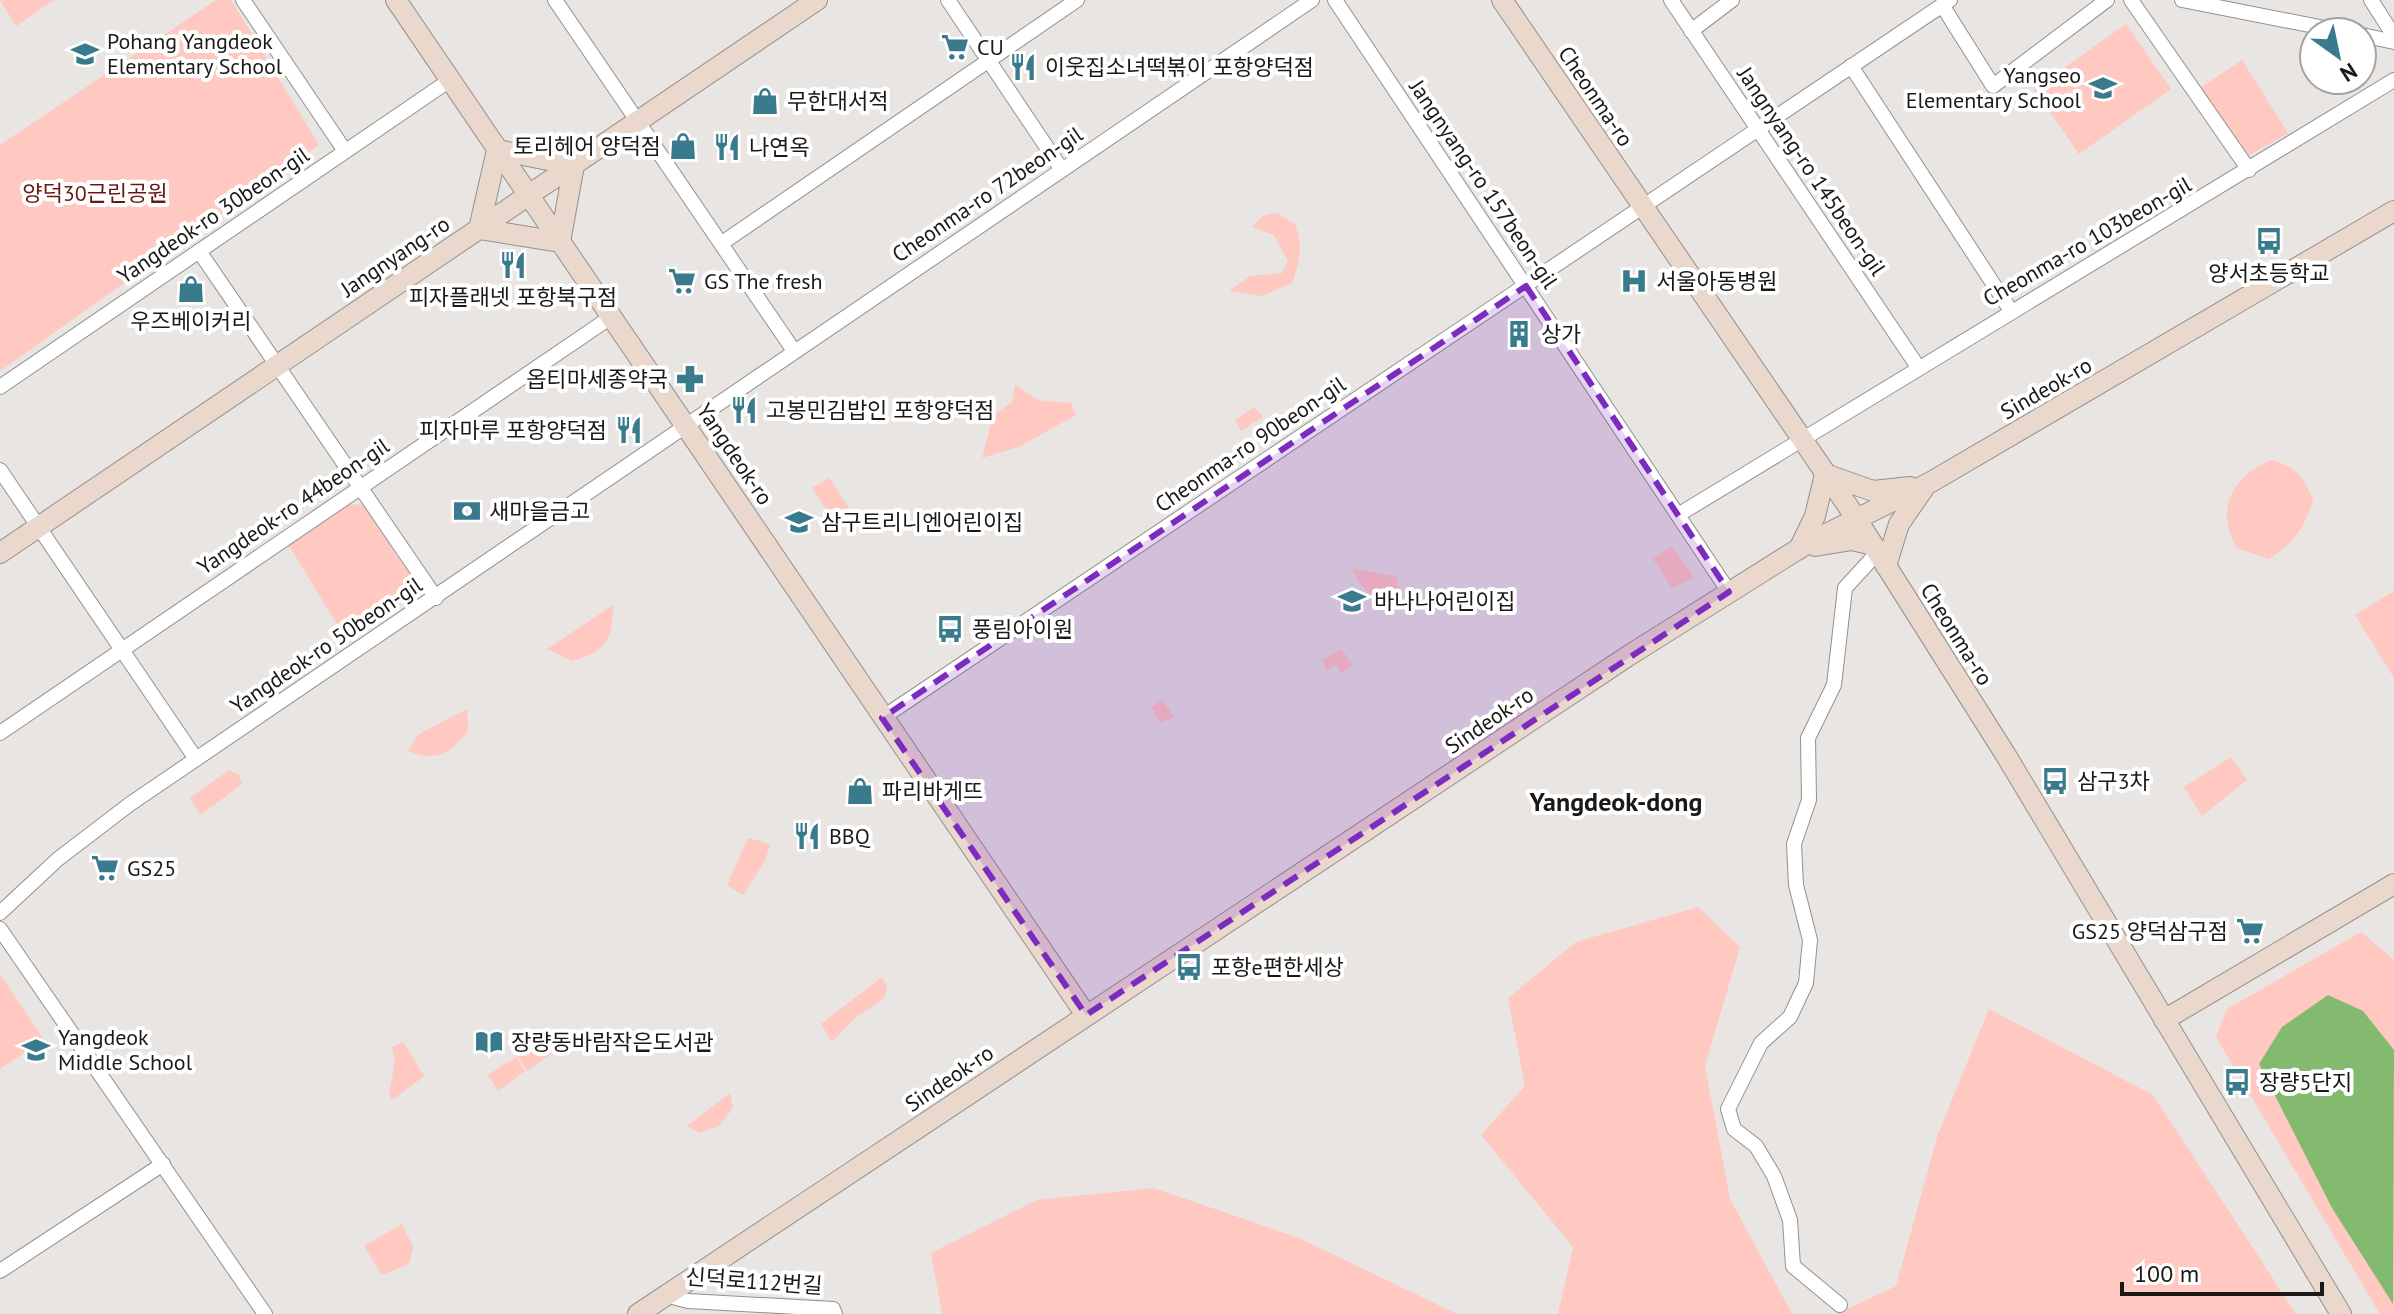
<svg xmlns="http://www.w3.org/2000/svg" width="2394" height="1314" viewBox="0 0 2394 1314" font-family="'PT Sans','Noto Sans KR',sans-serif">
	<rect width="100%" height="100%" fill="#e8e5e2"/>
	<g fill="#ffc8c1">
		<polygon points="0,0 54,0 16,26"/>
		<polygon points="216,0 231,0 319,145 0,371 0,145"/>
		<polygon points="2126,24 2171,89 2079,154 2034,89"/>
		<polygon points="2362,47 2377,68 2362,78"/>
		<polygon points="2242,60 2288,133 2248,156 2200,88"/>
		<path d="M1277 213 1295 224C1303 246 1300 262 1292 283L1262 296 1229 291 1250 276 1282 273 1288 261 1274 235 1252 227 1263 216Z"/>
		<polygon points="1015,385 1038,400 1071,403 1076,415 1019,447 982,458 993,416 1012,402"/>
		<polygon points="1254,407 1263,417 1241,431 1235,420"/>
		<path d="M2271 460C2296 466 2304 478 2313 500 2304 528 2295 542 2269 559L2237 548C2214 509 2232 477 2271 460Z"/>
		<polygon points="829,478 849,508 833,520 812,488"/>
		<polygon points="349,504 363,505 414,581 411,597 346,639 288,544"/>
		<polygon points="1672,546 1694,578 1672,588 1653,559"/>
		<path d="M1352 568 1396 576 1404 605C1372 600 1366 596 1352 568Z"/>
		<polygon points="2394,591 2394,678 2355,615"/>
		<path d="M613 605C613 640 605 652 572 661L547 649Z"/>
		<polygon points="1341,649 1353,665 1342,673 1336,665 1327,670 1322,660"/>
		<polygon points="1163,700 1174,718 1160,723 1151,707"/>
		<path d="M467 709 468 732C447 754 439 762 408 751L419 734Z"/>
		<polygon points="2231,757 2247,780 2202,816 2184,787"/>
		<polygon points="229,770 239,775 242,784 201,815 190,798"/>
		<polygon points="748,838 770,844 765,861 743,895 727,885"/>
		<polygon points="1698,907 1740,947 1705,1066 1730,1199 1792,1314 1558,1314 1573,1247 1481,1135 1525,1086 1508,998 1576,942"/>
		<polygon points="2361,932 2394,960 2394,1314 2380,1314 2216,1037 2227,1009"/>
		<polygon points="0,974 44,1040 0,1069"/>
		<polygon points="882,977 887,988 885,997 854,1019 832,1042 821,1024"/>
		<polygon points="1989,1009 2153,1095 2296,1314 1837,1314 1896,1286 1938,1134"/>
		<polygon points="545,1038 554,1052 527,1071 517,1056"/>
		<polygon points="403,1042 424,1076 392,1100 389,1095 395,1061 392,1047"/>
		<polygon points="516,1057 525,1071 498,1091 488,1075"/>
		<polygon points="730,1093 733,1108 719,1126 699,1133 687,1126"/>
		<polygon points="1154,1188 1299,1238 1457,1314 942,1314 931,1253 1037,1200"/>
		<polygon points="402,1224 413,1247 409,1264 382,1275 364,1246"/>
	</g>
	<polygon fill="#84ba70" points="2328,995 2363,1011 2394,1050 2393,1304 2332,1208 2259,1064 2282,1027"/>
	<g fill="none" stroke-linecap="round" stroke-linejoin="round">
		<g stroke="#93918e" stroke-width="16">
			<g id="street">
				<polyline points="243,0 345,151"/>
				<polyline points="555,0 794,351"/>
				<polyline points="948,0 1062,170"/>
				<polyline points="1335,0 1729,592"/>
				<polyline points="1671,0 1918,367"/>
				<polyline points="2131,0 2249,170"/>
				<polyline points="2182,0 2345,32"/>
				<polyline points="2371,0 2394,36"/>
				<polyline points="1942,5 1993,86 2107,0"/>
				<polyline points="1691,31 1732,0"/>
				<polyline points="2362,35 2394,42"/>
				<polyline points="1851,66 2011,311"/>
				<polyline points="722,243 1077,0"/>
				<polyline points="199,251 436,598"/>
				<polyline points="0,387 450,80"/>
				<polyline points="0,470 196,759"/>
				<polyline points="1678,515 2394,80"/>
				<polyline points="882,718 1950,0"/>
				<polyline points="0,733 611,317"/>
				<polyline points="0,913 58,859 130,804 1312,0"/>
				<polyline points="0,929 265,1314"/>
				<polyline points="0,1271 163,1164"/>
				<polyline points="665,1295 688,1301 833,1309 835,1314"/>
				<polyline points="1840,1305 1793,1266 1790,1220 1774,1176 1756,1146 1734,1129 1728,1109 1761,1043 1790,1017 1806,983 1810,940 1796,885 1794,844 1809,800 1808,738 1834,685 1845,588 1877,553"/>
			</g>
		</g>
		<g stroke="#93918e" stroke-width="22">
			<g id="secondary">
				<polyline points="396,0 1086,1015"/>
				<polyline points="1502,0 1856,518 2007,757 2341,1314"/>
				<polygon points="497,150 574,165 560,242 479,229"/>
				<polyline points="1815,546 1852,540 1873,545"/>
				<polyline points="1799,549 1815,516 1825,474 1873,491 1910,487"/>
				<polyline points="0,553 817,0"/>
				<polyline points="1886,566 1899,524 1924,488"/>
				<polyline points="2164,1020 2394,884"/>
				<polyline points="638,1314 1628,656 1808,543 1931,482 2394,211"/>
			</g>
		</g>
		<use href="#street" stroke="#fff" stroke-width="14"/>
		<use href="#secondary" stroke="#ead8cc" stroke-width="20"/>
	</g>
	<path fill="#7b2cbf" fill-opacity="0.2" stroke="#7b2cbf" stroke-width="6" stroke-dasharray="16 10" stroke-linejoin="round" d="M1526 286 1729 592 1086 1015 882 718Z"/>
	<defs>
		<g id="supermarket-bare" transform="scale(2.16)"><path d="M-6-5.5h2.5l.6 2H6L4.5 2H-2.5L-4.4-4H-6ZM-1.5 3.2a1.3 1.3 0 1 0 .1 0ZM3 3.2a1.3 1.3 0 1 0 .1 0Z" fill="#397a8d" stroke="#fff" stroke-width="2.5" paint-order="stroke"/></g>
		<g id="school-bare" transform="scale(2.16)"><path d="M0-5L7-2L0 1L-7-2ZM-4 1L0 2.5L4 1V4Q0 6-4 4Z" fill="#397a8d" stroke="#fff" stroke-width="2.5" paint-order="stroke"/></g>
		<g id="restaurant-bare" transform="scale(2.16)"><path d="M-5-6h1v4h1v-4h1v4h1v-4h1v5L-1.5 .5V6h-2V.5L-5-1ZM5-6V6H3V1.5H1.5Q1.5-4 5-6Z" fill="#397a8d" stroke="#fff" stroke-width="2.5" paint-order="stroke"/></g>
		<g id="shop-bare" transform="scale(2.16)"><path d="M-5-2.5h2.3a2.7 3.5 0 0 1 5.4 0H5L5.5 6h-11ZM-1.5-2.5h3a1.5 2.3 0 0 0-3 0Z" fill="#397a8d" stroke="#fff" stroke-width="2.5" paint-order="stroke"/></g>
		<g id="bus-bare" transform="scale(2.16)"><path d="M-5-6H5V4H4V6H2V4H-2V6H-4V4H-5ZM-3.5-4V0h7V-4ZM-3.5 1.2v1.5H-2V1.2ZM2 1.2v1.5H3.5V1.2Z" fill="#397a8d" stroke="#fff" stroke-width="2.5" paint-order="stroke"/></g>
		<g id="hospital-bare" transform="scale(2.16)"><path d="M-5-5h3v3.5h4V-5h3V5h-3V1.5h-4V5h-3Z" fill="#397a8d" stroke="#fff" stroke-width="2.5" paint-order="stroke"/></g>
		<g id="building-bare" transform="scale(2.16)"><path d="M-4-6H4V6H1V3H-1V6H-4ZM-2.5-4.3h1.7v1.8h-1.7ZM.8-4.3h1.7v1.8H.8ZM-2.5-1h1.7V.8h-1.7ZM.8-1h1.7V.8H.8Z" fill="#397a8d" stroke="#fff" stroke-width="2.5" paint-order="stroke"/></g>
		<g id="pharmacy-bare" transform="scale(2.16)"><path d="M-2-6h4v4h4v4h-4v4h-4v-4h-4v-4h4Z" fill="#397a8d" stroke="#fff" stroke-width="2.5" paint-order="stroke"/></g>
		<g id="bank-bare" transform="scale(2.16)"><path d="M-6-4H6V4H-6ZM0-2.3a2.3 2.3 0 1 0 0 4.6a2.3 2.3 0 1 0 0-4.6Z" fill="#397a8d" stroke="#fff" stroke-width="2.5" paint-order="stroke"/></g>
		<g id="library-bare" transform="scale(2.16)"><path d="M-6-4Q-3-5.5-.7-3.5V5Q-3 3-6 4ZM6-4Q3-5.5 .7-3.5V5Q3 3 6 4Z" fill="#397a8d" stroke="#fff" stroke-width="2.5" paint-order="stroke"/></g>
	</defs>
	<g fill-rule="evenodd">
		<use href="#supermarket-bare" x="955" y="47"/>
		<use href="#school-bare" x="85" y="54"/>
		<use href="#restaurant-bare" x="1023" y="67"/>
		<use href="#school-bare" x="2103" y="88"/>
		<use href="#shop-bare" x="765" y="101"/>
		<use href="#shop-bare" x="683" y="146"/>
		<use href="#restaurant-bare" x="727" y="147"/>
		<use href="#bus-bare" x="2269" y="241"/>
		<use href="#restaurant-bare" x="513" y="265"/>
		<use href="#supermarket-bare" x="682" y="281"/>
		<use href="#hospital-bare" x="1634" y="281"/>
		<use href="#shop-bare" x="191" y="289"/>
		<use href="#building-bare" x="1519" y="334"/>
		<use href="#pharmacy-bare" x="690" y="379"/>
		<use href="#restaurant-bare" x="744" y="410"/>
		<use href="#restaurant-bare" x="629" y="430"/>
		<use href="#bank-bare" x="467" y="511"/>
		<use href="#school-bare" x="799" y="522"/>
		<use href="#school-bare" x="1352" y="601"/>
		<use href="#bus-bare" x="950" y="629"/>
		<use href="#bus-bare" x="2055" y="781"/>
		<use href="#shop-bare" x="860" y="791"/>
		<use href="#restaurant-bare" x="807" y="836"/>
		<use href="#supermarket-bare" x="105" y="868"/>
		<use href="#supermarket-bare" x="2250" y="931"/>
		<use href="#bus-bare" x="1189" y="967"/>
		<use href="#library-bare" x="489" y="1042"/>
		<use href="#school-bare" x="36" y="1050"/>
		<use href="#bus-bare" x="2237" y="1082"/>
	</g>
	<g text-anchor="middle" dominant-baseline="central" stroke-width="8" stroke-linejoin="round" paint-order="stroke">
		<g font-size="22" fill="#1a1918" stroke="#fff" text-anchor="start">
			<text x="107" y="41">Pohang Yangdeok<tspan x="107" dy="25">Elementary School</tspan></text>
			<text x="977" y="47">CU</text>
			<text x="1045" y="67">이웃집소녀떡볶이 포항양덕점</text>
			<text x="2081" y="75" text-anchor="end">Yangseo<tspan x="2081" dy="25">Elementary School</tspan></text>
			<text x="787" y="101">무한대서적</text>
			<text x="661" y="146" text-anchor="end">토리헤어 양덕점</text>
			<text x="749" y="147">나연옥</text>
			<text x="2269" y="273" text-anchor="middle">양서초등학교</text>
			<text x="704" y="281">GS The fresh</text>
			<text x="1656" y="281">서울아동병원</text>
			<text x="513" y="297" text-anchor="middle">피자플래넷 포항북구점</text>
			<text x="191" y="321" text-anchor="middle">우즈베이커리</text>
			<text x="1541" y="334">상가</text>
			<text x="668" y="379" text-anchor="end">옵티마세종약국</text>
			<text x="766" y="410">고봉민김밥인 포항양덕점</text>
			<text x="607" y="430" text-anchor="end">피자마루 포항양덕점</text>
			<text x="489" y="511">새마을금고</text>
			<text x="821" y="522">삼구트리니엔어린이집</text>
			<text x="1374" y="601">바나나어린이집</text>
			<text x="972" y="629">풍림아이원</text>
			<text x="2077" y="781">삼구3차</text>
			<text x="882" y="791">파리바게뜨</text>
			<text x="829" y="836">BBQ</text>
			<text x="127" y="868">GS25</text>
			<text x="2228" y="931" text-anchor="end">GS25 양덕삼구점</text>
			<text x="1211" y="967">포항e편한세상</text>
			<text x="58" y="1037">Yangdeok<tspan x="58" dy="25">Middle School</tspan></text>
			<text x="511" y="1042">장량동바람작은도서관</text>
			<text x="2259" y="1082">장량5단지</text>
		</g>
		<g font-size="22" fill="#1a1918" stroke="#fff">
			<text transform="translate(1596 96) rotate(56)">Cheonma-ro</text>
			<text transform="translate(1812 171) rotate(56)">Jangnyang-ro 145beon-gil</text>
			<text transform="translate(1484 184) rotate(56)">Jangnyang-ro 157beon-gil</text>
			<text transform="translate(987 194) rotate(-34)">Cheonma-ro 72beon-gil</text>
			<text transform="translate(213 215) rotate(-34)">Yangdeok-ro 30beon-gil</text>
			<text transform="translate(2087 241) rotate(-30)">Cheonma-ro 103beon-gil</text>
			<text transform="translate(395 256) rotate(-34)">Jangnyang-ro</text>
			<text transform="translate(2046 388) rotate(-30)">Sindeok-ro</text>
			<text transform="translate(1250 444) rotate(-34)">Cheonma-ro 90beon-gil</text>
			<text transform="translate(735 454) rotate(56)">Yangdeok-ro</text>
			<text transform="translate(293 506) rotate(-34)">Yangdeok-ro 44beon-gil</text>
			<text transform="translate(1957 634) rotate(58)">Cheonma-ro</text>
			<text transform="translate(326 645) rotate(-34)">Yangdeok-ro 50beon-gil</text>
			<text transform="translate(1489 720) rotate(-34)">Sindeok-ro</text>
			<text transform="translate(949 1078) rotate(-34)">Sindeok-ro</text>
			<text transform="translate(754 1281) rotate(4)">신덕로112번길</text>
		</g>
		<g font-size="22" fill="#6a1714" stroke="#fff">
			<text x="95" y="193">양덕30근린공원</text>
		</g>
		<g font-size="26" font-weight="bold" fill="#1a1918" stroke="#fff">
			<text x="1616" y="801">Yangdeok-dong</text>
		</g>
	</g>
	<g transform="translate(2338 56) rotate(147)"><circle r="38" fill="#ffffff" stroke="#a3a3a3" stroke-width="2"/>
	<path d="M0-6L14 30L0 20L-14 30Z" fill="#397a8d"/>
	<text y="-12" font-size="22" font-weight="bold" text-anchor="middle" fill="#1a1918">N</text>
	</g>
	<path d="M2122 1282v12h200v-12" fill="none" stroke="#1a1918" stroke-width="4"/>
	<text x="2134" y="1282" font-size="24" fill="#1a1918" stroke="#ffffff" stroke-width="6" paint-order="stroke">100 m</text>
</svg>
